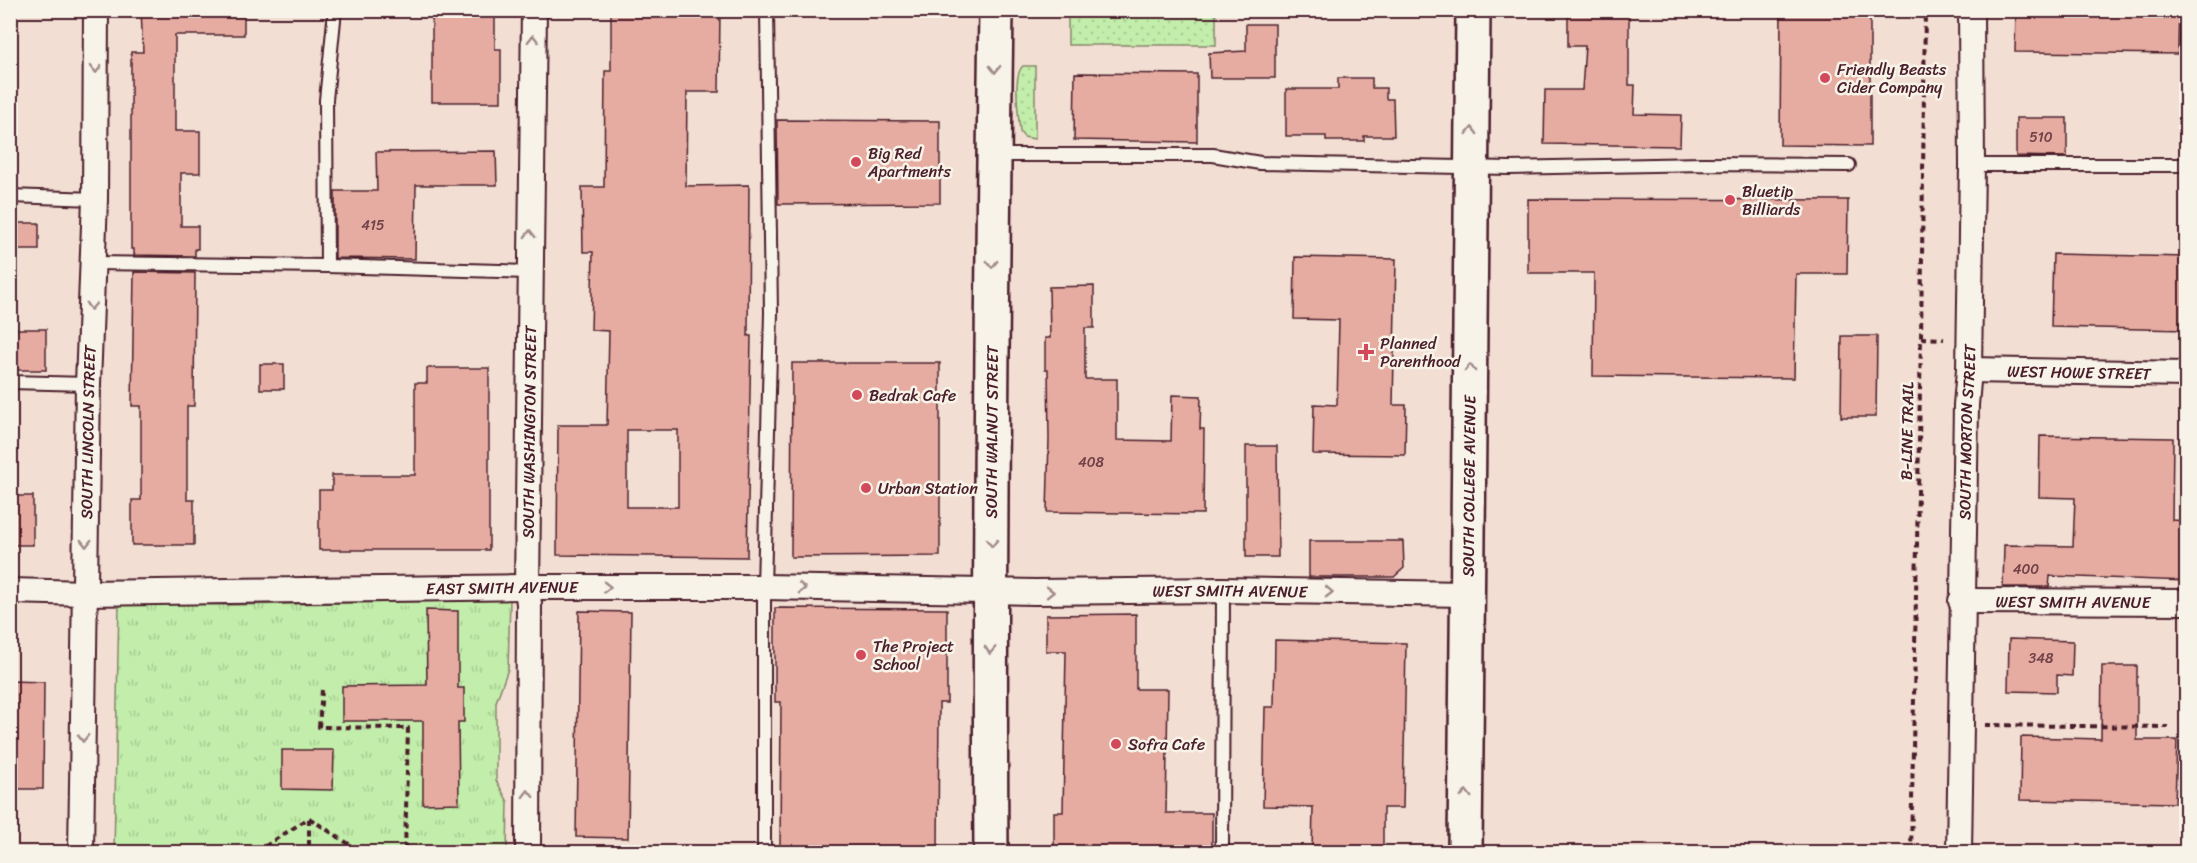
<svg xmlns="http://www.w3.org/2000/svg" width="2197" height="863" viewBox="0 0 2197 863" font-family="Sriracha,sans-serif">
	<defs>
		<pattern id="grass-dots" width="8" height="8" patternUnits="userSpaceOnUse" patternTransform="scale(1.5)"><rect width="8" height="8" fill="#c2edaa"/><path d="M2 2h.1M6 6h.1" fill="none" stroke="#a8cb92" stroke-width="1.8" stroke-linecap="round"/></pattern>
		<pattern id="park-tufts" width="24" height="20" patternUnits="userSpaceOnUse" patternTransform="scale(1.5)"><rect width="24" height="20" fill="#c2edaa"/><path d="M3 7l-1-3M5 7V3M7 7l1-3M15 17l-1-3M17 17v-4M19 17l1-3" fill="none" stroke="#a8cb92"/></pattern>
	</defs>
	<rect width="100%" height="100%" fill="#f2ded3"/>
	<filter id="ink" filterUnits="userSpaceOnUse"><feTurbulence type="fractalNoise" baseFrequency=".0167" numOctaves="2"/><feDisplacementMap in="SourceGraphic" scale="12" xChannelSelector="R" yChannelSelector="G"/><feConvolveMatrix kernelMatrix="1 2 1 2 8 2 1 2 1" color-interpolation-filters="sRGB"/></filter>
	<g filter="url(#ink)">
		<g fill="url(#grass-dots)" stroke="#86866a" stroke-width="1.5">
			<polygon points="1048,11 1216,11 1216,45 1068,45 1068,16 1048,16"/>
			<path d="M1023 66H1035V139L1024 137 1020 132C1019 118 1012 75 1023 66Z"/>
		</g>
		<polygon fill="url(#park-tufts)" stroke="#86866a" stroke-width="1.5" points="510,600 508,669 496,702 496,780 508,802 507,852 114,852 119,603 229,605"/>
		<g fill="#e6aca1" stroke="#4a1f2b" stroke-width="1.5" fill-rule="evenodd">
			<polygon points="141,10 244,10 244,35 175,35 175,131 200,131 200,173 181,173 181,226 198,226 198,249 195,249 195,256 134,255 134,249 131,249 131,52 143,52"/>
			<polygon points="432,10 495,10 495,49 501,49 501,102 432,102"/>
			<path d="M611 10H720L719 92H687L686 186 749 185 748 336H751L747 557 557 555 558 425H607L609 331 591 330 593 252H583L582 187H604L605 71H611ZM627 430H678V507H627Z"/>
			<polygon points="1568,10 1629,10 1629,85 1635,85 1634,114 1681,115 1680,146 1544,144 1545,90 1582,90 1585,46 1568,46"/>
			<polygon points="1781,10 1870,10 1870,146 1780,145"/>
			<polygon points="2016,10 2179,10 2178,54 2015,52"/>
			<polygon points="1246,24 1275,24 1275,78 1210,78 1209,53 1246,51"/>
			<polygon points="1075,73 1197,74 1197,142 1074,140"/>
			<polygon points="1338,78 1372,78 1372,88 1386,88 1386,99 1393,99 1394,136 1364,136 1364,141 1326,141 1326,136 1286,136 1286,89 1338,89"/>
			<polygon points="2016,118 2067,118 2067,157 2016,156"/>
			<polygon points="777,120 940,121 940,203 778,204"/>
			<polygon points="496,151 497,185 416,185 415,259 335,258 335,191 377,191 376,152"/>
			<polygon points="1528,199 1848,200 1847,274 1796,274 1794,378 1593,376 1594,273 1528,273"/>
			<rect x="10" y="223" width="29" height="27"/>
			<polygon points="2053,254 2187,257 2187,330 2051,327"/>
			<polygon points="1295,257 1396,259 1393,405 1406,405 1405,455 1313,454 1314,404 1337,405 1339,320 1294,319"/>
			<polygon points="134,272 195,273 194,406 187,406 187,500 194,500 194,545 132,545 132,500 141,500 141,406 132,406"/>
			<polygon points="1094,286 1094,328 1085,328 1085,379 1117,379 1117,440 1171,441 1172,395 1201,396 1200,429 1204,429 1203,514 1047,512 1049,439 1048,370 1045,370 1045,338 1050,338 1049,287"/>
			<rect x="10" y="329" width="36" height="41"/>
			<polygon points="1842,336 1877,336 1876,417 1841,417"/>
			<polygon points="792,363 940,363 940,556 791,557"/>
			<rect x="260" y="364" width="24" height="25"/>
			<polygon points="427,368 489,368 489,550 319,550 319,490 332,490 332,475 415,475 415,383 427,383"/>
			<polygon points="2040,436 2173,438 2172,520 2187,521 2187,581 2050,576 2049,587 2003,587 2004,545 2073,546 2075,498 2039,497"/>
			<polygon points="1246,446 1277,446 1278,557 1246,557"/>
			<rect x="10" y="496" width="23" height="49"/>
			<polygon points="1309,541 1403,541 1404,568 1394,577 1309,577"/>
			<polygon points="775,608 947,609 947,703 939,703 938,852 780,852 781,702 775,702"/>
			<polygon points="426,610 458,611 458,688 464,688 464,722 458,722 459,803 423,804 423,721 342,721 342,686 427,685"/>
			<polygon points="579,611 631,612 628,838 576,837"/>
			<polygon points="1136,614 1136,689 1168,689 1166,813 1212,813 1212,852 1054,852 1054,812 1063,812 1066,651 1046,651 1046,615"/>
			<polygon points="2009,639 2073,641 2072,676 2057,675 2057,692 2008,691"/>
			<polygon points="1275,640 1406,643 1403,808 1383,808 1383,852 1312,852 1313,807 1263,806 1265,707 1274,707"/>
			<polygon points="2102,666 2137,666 2137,740 2177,740 2175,803 2020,800 2021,737 2101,739"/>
			<polygon points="10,681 44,682 43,789 10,789"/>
			<polygon points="282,750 334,750 333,790 282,789"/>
		</g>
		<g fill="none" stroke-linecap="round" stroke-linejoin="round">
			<g stroke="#4a1f2b" stroke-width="16">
				<g id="service">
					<polyline points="995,155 1213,155 1260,163 1510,168 1703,164 1849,165"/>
					<polyline points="1972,165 2186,165"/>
					<polyline points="10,196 95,199"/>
					<polyline points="94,263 327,266 530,272"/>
					<polyline points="327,266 326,100 335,10"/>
					<polyline points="10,382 88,384"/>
					<polyline points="764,852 764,587 771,313 767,10"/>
					<polyline points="1222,852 1223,590"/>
				</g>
			</g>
			<g stroke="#4a1f2b" stroke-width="28">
				<g id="minor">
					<path id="s1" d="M1969 370 2186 374"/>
					<path id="s2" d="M10 591 86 593 527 587H764L1035 592 1223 590 1467 594"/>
					<path id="s3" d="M1961 601 2186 602"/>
					<path id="s4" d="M81 852 88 384 95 199 96 10"/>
					<path id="s5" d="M528 852 529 604 527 587 534 10"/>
					<path id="s6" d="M1959 852 1966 405 1969 370 1972 165 1971 10"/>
				</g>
			</g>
			<g stroke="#4a1f2b" stroke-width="38">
				<g id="primary">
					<path id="s7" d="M991 852C989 572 992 291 996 10"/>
					<path id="s8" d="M1465 852 1473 10"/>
				</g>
			</g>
			<g stroke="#4a1f2b" stroke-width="4" stroke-dasharray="6 4.5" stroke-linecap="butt">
				<polyline points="1921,338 1944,339"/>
				<polyline points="322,690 319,727 408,728 405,852"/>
				<polyline points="1985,725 2168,727"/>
				<polyline points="309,819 309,852"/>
				<polyline points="256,852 309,818 361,852"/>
				<polyline points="1911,852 1921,338 1925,10"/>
			</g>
			<use href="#service" stroke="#f7f3e8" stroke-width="12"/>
			<use href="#minor" stroke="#f7f3e8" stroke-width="24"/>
			<use href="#primary" stroke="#f7f3e8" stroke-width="33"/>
		</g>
		<defs><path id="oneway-chevron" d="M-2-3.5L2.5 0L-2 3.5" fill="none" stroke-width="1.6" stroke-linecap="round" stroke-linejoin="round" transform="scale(1.5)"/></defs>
		<g stroke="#a0898a">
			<use href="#oneway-chevron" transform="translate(533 39) rotate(-89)"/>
			<use href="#oneway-chevron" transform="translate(96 69) rotate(90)"/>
			<use href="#oneway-chevron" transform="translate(995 69) rotate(91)"/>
			<use href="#oneway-chevron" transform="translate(1472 131) rotate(-89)"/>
			<use href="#oneway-chevron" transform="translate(530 234) rotate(-90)"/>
			<use href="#oneway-chevron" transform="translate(992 264) rotate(90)"/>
			<use href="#oneway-chevron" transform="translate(91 306) rotate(93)"/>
			<use href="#oneway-chevron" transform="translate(1470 368) rotate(-89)"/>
			<use href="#oneway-chevron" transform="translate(86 543) rotate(90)"/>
			<use href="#oneway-chevron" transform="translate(992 543) rotate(90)"/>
			<use href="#oneway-chevron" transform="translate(607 587)"/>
			<use href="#oneway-chevron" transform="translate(802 588) rotate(1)"/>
			<use href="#oneway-chevron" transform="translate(1050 592)"/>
			<use href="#oneway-chevron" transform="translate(1329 592) rotate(1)"/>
			<use href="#oneway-chevron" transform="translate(990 650) rotate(92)"/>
			<use href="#oneway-chevron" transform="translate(83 738) rotate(91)"/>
			<use href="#oneway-chevron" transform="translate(528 794) rotate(-90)"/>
			<use href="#oneway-chevron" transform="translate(1466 794) rotate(-90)"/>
		</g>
	</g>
	<g fill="#d1495b" stroke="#f7f3e8" stroke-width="2">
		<circle cx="1825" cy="78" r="6"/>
		<circle cx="856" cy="162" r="6"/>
		<circle cx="1730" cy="200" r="6"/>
		<path d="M1363 343h6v6h6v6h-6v6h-6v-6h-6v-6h6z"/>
		<circle cx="857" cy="395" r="6"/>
		<circle cx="866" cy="488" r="6"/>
		<circle cx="861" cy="655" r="6"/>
		<circle cx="1116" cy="744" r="6"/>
	</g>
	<g text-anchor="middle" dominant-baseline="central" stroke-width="5" stroke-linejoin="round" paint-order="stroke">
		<g font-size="14" fill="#714248">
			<text x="2041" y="137">510</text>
			<text x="373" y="225">415</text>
			<text x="1091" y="462">408</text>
			<text x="2026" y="569">400</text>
			<text x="2041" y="658">348</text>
		</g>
		<g font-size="16" fill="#4a1f2b" stroke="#f7f3e8" text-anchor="start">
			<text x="1837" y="69">Friendly Beasts<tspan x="1837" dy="18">Cider Company</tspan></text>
			<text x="868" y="153">Big Red<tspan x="868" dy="18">Apartments</tspan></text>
			<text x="1742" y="191">Bluetip<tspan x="1742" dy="18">Billiards</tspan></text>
			<text x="1380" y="343">Planned<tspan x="1380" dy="18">Parenthood</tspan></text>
			<text x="869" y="395">Bedrak Cafe</text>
			<text x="878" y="488">Urban Station</text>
			<text x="873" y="646">The Project<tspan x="873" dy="18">School</tspan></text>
			<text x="1128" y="744">Sofra Cafe</text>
		</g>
		<g font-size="16" fill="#4a1f2b" stroke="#f7f3e8">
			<text stroke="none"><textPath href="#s1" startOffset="110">WEST HOWE STREET</textPath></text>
			<text stroke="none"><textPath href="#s4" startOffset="420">SOUTH LINCOLN STREET</textPath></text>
			<text transform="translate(1907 431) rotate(-89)">B-LINE TRAIL</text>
			<text stroke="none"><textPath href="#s5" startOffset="420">SOUTH WASHINGTON STREET</textPath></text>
			<text stroke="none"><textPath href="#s7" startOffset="420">SOUTH WALNUT STREET</textPath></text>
			<text stroke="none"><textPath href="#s6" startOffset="420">SOUTH MORTON STREET</textPath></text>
			<text stroke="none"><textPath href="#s8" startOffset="366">SOUTH COLLEGE AVENUE</textPath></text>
			<text stroke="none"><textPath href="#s2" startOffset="492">EAST SMITH AVENUE</textPath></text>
			<text stroke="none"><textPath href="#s2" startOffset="1220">WEST SMITH AVENUE</textPath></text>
			<text stroke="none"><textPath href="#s3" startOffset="112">WEST SMITH AVENUE</textPath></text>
		</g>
	</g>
	<rect width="2197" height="863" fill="none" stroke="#f7f3e8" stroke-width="36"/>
	<rect x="18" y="18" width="2161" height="827" fill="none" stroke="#4a1f2b" stroke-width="2" filter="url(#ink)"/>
</svg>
